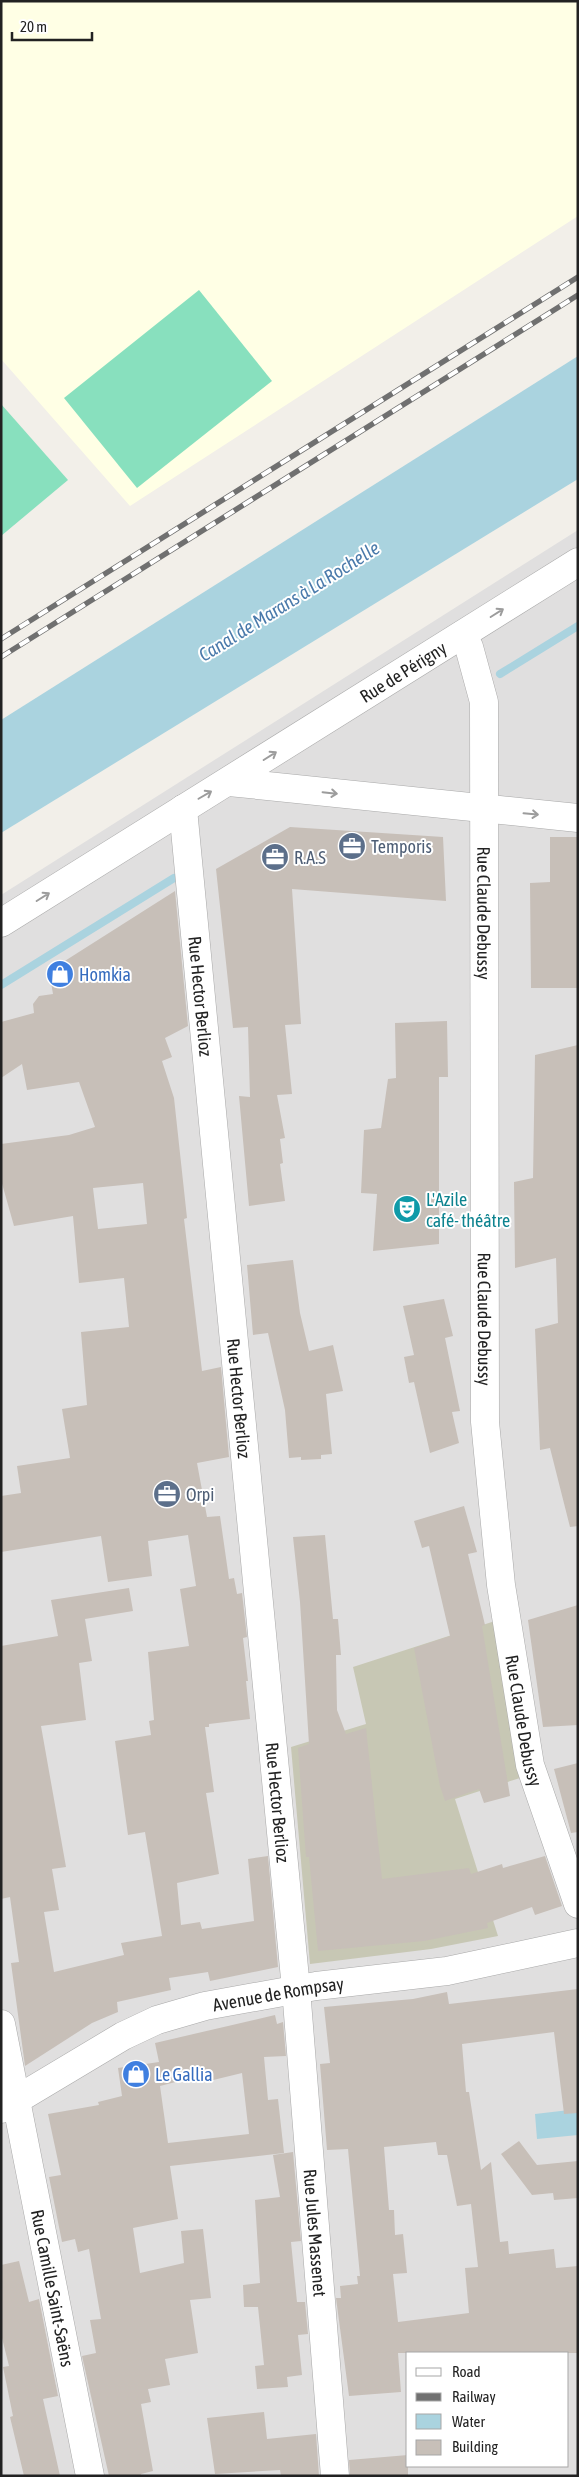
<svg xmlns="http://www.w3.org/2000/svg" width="579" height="2477" viewBox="0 0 579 2477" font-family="'Asap Condensed',sans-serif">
	<rect width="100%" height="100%" fill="#f2efe9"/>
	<path fill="#e0dfdf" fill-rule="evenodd" d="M578 530V2476H1V895ZM408 2353H568V2466H408Z"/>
	<polygon fill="#ffffe5" points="1,1 578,1 578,216 130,506 1,359"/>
	<polygon fill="#c7c7b4" points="495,1621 523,1777 455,1799 498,1936 431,1949 310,1964 291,1747 366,1724 353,1667"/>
	<g fill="#88e0be">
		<polygon points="199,290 272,381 137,488 64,398"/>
		<polygon points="1,404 68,480 1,536"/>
	</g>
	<g fill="#aad3df">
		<polygon points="578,356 578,479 1,833 1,720"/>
		<polygon points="578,2109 578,2135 537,2139 535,2114"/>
	</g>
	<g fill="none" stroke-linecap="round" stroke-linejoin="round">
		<g stroke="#aad3df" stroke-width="8">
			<polyline points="500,674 578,626"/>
			<polyline points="1,985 174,878"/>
		</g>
	</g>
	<g fill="#c7bfb8" fill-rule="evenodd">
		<polygon points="290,827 443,837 446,901 292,889 301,1024 285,1025 292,1094 277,1095 285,1138 280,1139 283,1163 280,1164 285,1201 249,1206 239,1096 250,1097 248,1027 233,1028 216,869"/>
		<polygon points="550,837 578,837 578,988 531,988 530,883 550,882"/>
		<path d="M175 891 188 1026 165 1038 172 1057 162 1061 174 1098 187 1218 184 1219 202 1371 221 1367 229 1457 197 1463 207 1517 220 1516 229 1579 234 1578 237 1594 242 1593 247 1637 243 1638 248 1681H246L250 1719 209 1724V1727H205L214 1792 206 1793 219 1874 177 1883 181 1925 200 1922 202 1929 254 1921 248 1859 268 1856 278 1967 210 1981 208 1972 169 1978 171 1990 117 2002 118 2012 92 2023 25 2066 11 1963 19 1962 10 1897 1 1899V1646L58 1636 51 1600 129 1588 133 1611 85 1619 92 1661 79 1663 86 1720 41 1726 66 1867 52 1869 59 1910 44 1912 54 1972 124 1955 121 1943 162 1936 145 1832 128 1835 115 1741 151 1735 149 1721 154 1720 148 1652 189 1646 180 1589 196 1586 188 1535 148 1541 152 1576 108 1582 101 1536 1 1552V1496L21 1493 17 1466 70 1458 62 1409 87 1405 81 1332 129 1327 124 1278 79 1283 73 1216 14 1226 1 1180V1144L69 1135 95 1127 79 1082 27 1090 22 1064 1 1078V1022L34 1013 33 1004 39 996 53 994 49 971ZM143 1183 147 1224 98 1229 93 1188Z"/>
		<polygon points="447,1021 448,1077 439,1077 439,1244 373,1251 377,1194 361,1193 364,1130 381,1128 388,1079 396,1078 395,1023"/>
		<polygon points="578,1045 578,1526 570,1527 550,1448 540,1450 535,1329 558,1323 556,1258 515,1268 514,1182 533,1178 535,1055"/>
		<polygon points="293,1260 300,1313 309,1351 333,1345 343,1391 326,1394 332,1454 321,1455 321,1459 301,1460 301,1457 289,1458 285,1410 268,1333 253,1335 247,1265"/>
		<polygon points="444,1299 453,1336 445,1338 460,1411 452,1412 459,1443 430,1453 414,1382 409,1383 404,1357 414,1355 403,1306"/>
		<polygon points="464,1506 477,1552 468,1554 485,1625 482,1626 510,1796 484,1803 479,1789 445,1801 440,1786 414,1648 450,1636 429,1546 422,1548 414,1521"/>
		<polygon points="325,1535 333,1619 338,1619 341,1655 336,1655 337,1710 346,1734 366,1728 382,1879 469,1868 471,1874 502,1864 503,1868 545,1856 562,1906 535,1915 532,1907 487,1923 488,1928 424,1941 318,1951 309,1857 306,1857 298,1748 309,1744 300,1602 293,1537"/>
		<polygon points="578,1605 578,1725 543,1727 528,1620"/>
		<polygon points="578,1763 578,1832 571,1833 554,1769"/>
		<path d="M578 1989V2113L564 2114 554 2032 462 2044 466 2092H469L481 2170 491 2162 500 2242 508 2241 509 2254 554 2249 556 2268 578 2266V2353H398L401 2392 349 2396 336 2298H341L340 2286 358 2284 357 2276H360L348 2149 327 2150 320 2064 330 2063 324 2007 413 1999 447 1992 449 2004ZM436 2142 438 2155H447L457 2206 471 2204 478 2267 465 2268 469 2313 398 2322 393 2274 407 2273 403 2234 395 2235 394 2210H389L384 2147Z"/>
		<path d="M275 2015 277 2024 283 2022 286 2056 264 2057 268 2100 278 2099 284 2153 170 2166 178 2219 133 2228 140 2273 184 2263 181 2231 203 2229 211 2298 190 2300 198 2353 165 2359 170 2385 148 2389 151 2402 141 2404 153 2471 141 2474V2476H109L82 2356 96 2353 90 2320 101 2319 89 2249 78 2252 75 2239 62 2242 49 2177 61 2175 48 2114 99 2105 98 2102 122 2096 118 2068 159 2062 155 2043ZM242 2073 249 2134 168 2143 160 2086 203 2075 205 2082Z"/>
		<polygon points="519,2141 537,2165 578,2161 578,2198 554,2200 553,2193 532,2195 501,2154"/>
		<polygon points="293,2152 301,2241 291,2242 297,2302 305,2302 308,2334 298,2335 302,2375 287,2377 288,2387 257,2389 255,2366 264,2365 258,2307 244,2307 243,2285 260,2283 255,2200 280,2197 273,2155"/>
		<polygon points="19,2261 29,2302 39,2299 58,2396 43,2399 60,2476 24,2476 10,2417 13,2416 3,2367 9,2366 1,2334 1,2265"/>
		<polygon points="264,2412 267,2439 316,2434 319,2476 281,2476 280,2470 215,2474 207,2418"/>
		<polygon points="408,2455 408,2476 350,2476 349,2460"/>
	</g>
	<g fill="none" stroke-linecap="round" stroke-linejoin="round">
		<g stroke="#a9a9a9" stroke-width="29">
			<g id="minor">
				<path id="s1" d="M462 635 469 647 484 702 485 1422 501 1585 530 1765 578 1904"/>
				<polyline points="229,782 578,818"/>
				<path id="s2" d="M183 809 296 1989 335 2476"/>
				<path id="s3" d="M1 2024 90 2476"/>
			</g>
		</g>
		<g stroke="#a9a9a9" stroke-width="29">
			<g id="tertiary">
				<path id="s4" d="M1 923 578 562"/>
				<path id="s5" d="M1 2109 123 2036 157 2020 205 2006 316 1986 447 1971 578 1943"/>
			</g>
		</g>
		<use href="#minor" stroke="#fff" stroke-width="28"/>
		<use href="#tertiary" stroke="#fff" stroke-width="28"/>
		<g stroke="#707070" stroke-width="5.5">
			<g id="rail">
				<polyline points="1,639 578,277"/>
				<polyline points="1,657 578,295"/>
			</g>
		</g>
		<use href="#rail" stroke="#fff" stroke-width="4" stroke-dasharray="11" stroke-linecap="butt"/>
	</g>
	<defs><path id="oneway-shaft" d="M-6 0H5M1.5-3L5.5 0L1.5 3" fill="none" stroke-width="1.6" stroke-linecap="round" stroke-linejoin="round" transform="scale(1.25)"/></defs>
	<g stroke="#9c9c9c">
		<use href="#oneway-shaft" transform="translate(497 613) rotate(-32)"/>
		<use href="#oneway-shaft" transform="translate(270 756) rotate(-32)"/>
		<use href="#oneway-shaft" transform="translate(330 793) rotate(6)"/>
		<use href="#oneway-shaft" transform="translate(205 795) rotate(-30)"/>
		<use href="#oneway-shaft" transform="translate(531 814) rotate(5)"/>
		<use href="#oneway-shaft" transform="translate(43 897) rotate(-32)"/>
	</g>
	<defs>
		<g id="office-disc" transform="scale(1.4375)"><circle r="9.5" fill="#5c6f8a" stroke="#fff"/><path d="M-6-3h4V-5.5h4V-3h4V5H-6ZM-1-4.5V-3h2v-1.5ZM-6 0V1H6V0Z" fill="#fff"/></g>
		<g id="shop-disc" transform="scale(1.4375)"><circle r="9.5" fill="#3f7fe0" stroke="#fff"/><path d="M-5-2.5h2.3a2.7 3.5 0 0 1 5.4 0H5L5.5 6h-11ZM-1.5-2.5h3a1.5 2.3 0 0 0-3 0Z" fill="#fff"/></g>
		<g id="theatre-disc" transform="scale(1.4375)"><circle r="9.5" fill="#0f9aa8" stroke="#fff"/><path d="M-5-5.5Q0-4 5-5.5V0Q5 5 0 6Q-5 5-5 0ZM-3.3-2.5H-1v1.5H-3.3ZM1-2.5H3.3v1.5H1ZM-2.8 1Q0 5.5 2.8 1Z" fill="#fff"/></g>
	</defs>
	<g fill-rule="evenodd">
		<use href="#office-disc" x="352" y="846"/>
		<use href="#office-disc" x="275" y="857"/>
		<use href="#shop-disc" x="60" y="974"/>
		<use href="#theatre-disc" x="407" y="1209"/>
		<use href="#office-disc" x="167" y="1494"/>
		<use href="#shop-disc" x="136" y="2074"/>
	</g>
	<g text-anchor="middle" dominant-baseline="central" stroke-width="4" stroke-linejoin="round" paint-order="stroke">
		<g font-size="18" fill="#222" stroke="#fff">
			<text stroke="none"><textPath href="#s4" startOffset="474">Rue de Périgny</textPath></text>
			<text stroke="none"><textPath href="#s1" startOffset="282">Rue Claude Debussy</textPath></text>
			<text stroke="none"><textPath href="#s2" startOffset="188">Rue Hector Berlioz</textPath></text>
			<text stroke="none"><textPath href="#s1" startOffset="688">Rue Claude Debussy</textPath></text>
			<text stroke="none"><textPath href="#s2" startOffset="592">Rue Hector Berlioz</textPath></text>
			<text stroke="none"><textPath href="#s1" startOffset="1092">Rue Claude Debussy</textPath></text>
			<text stroke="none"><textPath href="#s2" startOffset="998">Rue Hector Berlioz</textPath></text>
			<text stroke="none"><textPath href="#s5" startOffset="304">Avenue de Rompsay</textPath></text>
			<text stroke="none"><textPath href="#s2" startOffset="1430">Rue Jules Massenet</textPath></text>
			<text stroke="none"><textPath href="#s3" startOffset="269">Rue Camille Saint-Saëns</textPath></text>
		</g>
		<g font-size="18" fill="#4e5e75" stroke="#fff" text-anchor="start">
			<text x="371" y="846">Temporis</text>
			<text x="294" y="857">R.A.S</text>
			<text x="186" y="1494">Orpi</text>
		</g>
		<g font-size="18" fill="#366cbe" stroke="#fff" text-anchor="start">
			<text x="79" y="974">Homkia</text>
			<text x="155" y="2074">Le Gallia</text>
		</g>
		<g font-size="18" fill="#0d838f" stroke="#fff" text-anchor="start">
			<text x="426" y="1199">L'Azile<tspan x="426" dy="21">café- théâtre</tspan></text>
		</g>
		<g font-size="19" font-style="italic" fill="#4a7aab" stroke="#fff">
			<text transform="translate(289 601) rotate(-32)">Canal de Marans à La Rochelle</text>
		</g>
	</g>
	<rect width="579" height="2477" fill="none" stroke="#222222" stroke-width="5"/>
	<rect x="406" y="2352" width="162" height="115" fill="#ffffff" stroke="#a7a7a7"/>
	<rect x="416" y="2368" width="25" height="8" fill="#ffffff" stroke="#a7a7a7"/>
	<text x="452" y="2377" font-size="15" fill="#222222">Road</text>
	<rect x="416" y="2393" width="25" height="8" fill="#707070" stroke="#a7a7a7"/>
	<text x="452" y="2402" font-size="15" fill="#222222">Railway</text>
	<rect x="416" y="2414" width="25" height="15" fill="#aad3df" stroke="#a7a7a7"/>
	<text x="452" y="2427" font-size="15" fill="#222222">Water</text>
	<rect x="416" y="2440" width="25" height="15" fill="#c7bfb8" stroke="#a7a7a7"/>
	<text x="452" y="2452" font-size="15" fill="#222222">Building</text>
	<path d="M12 32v8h80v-8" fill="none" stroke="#222222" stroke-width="2.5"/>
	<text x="20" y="32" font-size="15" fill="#222222" stroke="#ffffff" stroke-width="4" paint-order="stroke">20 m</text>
</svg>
